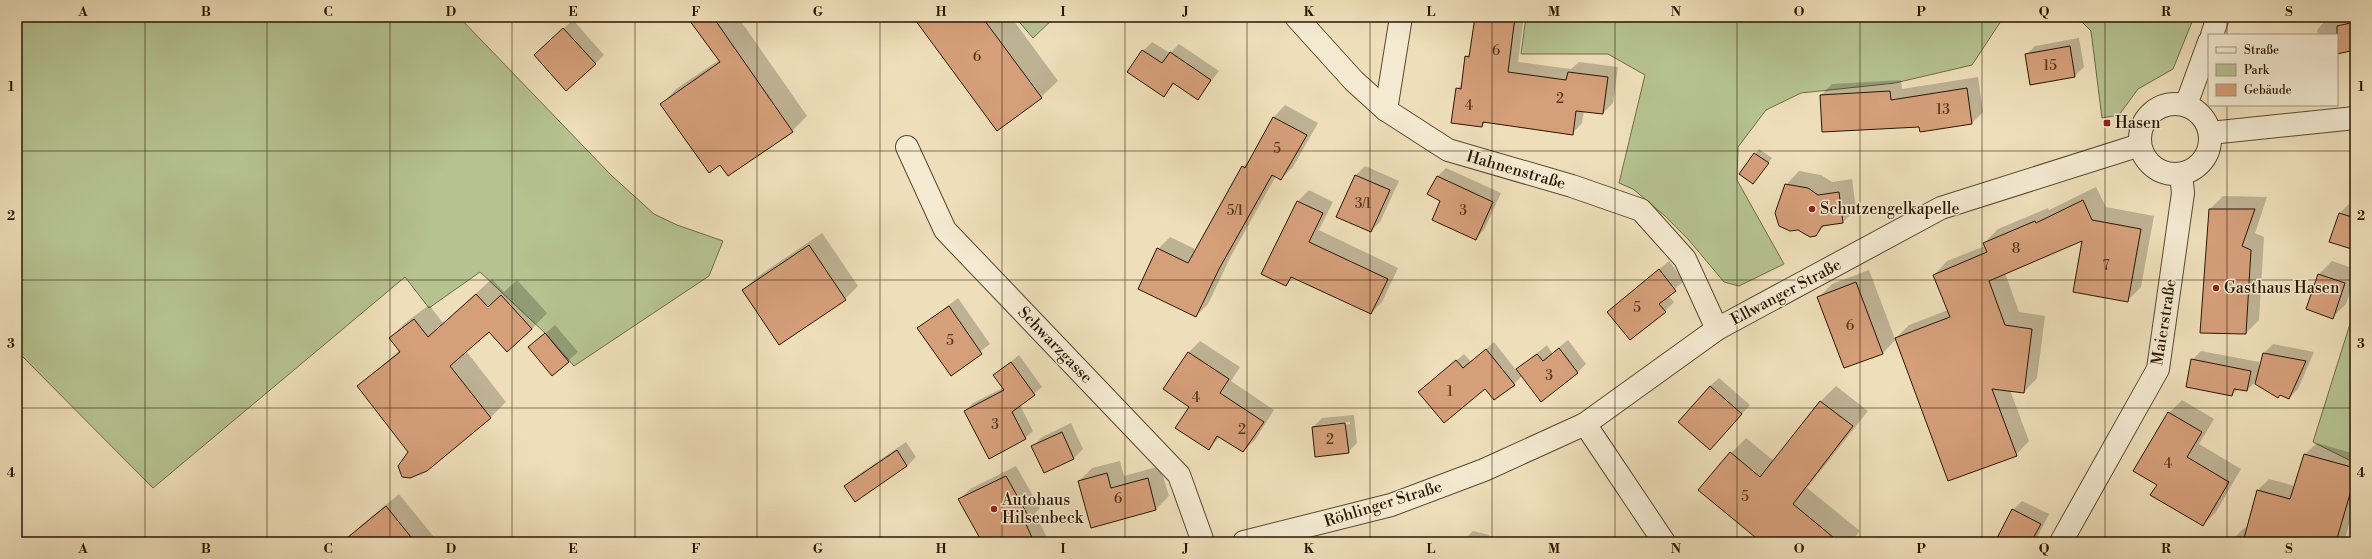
<svg xmlns="http://www.w3.org/2000/svg" width="2372" height="559" viewBox="0 0 2372 559" font-family="'Libre Bodoni',serif">
	<rect width="100%" height="100%" fill="#eedfba"/>
	<filter id="stains"><feTurbulence type="fractalNoise" baseFrequency=".005" numOctaves="4"/><feColorMatrix values="0 0 0 0 .2 0 0 0 0 .09 0 0 0 0 .02 0 0 0 .5 -.17"/></filter>
	<radialGradient id="worn" r=".72"><stop offset=".6" stop-color="#630" stop-opacity="0"/><stop offset="1" stop-color="#630" stop-opacity=".3"/></radialGradient>
	<g fill="#b6c291" stroke="#706c48">
		<polygon points="17,17 459,17 611,175 654,214 677,225 723,241 709,276 574,366 545,333 480,272 429,308 405,277 153,488 17,351"/>
		<polygon points="1015,17 1055,17 1033,38"/>
		<polygon points="1526,17 2051,17 2001,21 1972,65 1895,83 1801,93 1766,110 1738,147 1737,180 1784,264 1739,286 1724,282 1688,239 1665,216 1633,189 1619,183 1645,75 1608,54 1521,54"/>
		<polygon points="2077,17 2194,17 2173,69 2138,89 2119,115 2102,118 2091,31"/>
		<polygon points="2355,308 2355,463 2313,442"/>
	</g>
	<g fill="#0003" fill-rule="evenodd">
		<polygon points="688,17 738,17 807,116 792,131 729,175 721,163 662,104 676,89 719,60"/>
		<polygon points="914,17 1011,17 1058,81 1041,97 997,130"/>
		<polygon points="1476,17 1524,17 1518,62 1571,69 1579,62 1618,67 1613,103 1603,113 1584,111 1582,123 1572,134 1486,122 1481,126 1457,89 1463,83 1466,57 1471,52"/>
		<polygon points="2336,17 2355,17 2355,49 2337,53 2337,35 2318,35 2317,30 2328,18"/>
		<polygon points="573,20 604,55 595,64 544,46"/>
		<polygon points="2079,38 2084,67 2075,76 2031,84 2026,55 2035,46"/>
		<polygon points="1152,42 1170,53 1179,44 1219,71 1198,98 1175,83 1164,95 1143,51"/>
		<polygon points="1978,77 1983,112 1972,123 1920,126 1821,95 1832,84 1901,80 1902,89"/>
		<polygon points="1285,105 1318,123 1293,167 1281,179 1276,176 1231,256 1208,304 1196,316 1158,249 1170,237 1197,250 1243,167 1250,159 1274,117"/>
		<polygon points="1759,149 1772,158 1753,183 1741,174"/>
		<polygon points="1365,166 1399,181 1380,222 1371,231 1356,175"/>
		<polygon points="1446,168 1501,193 1484,230 1475,239 1442,201 1438,176"/>
		<polygon points="1799,171 1821,175 1832,182 1852,179 1856,209 1843,222 1826,224 1816,235 1798,229 1790,230 1778,223 1776,217 1786,185"/>
		<polygon points="2096,187 2106,207 2154,216 2141,287 2127,301 2084,239 2005,273 2019,312 2045,316 2037,378 2024,392 2010,390 2029,441 2016,455 1896,339 1883,353 1819,297 1832,284 1869,270 1895,339 1909,325 1948,310 1934,275 1947,261 1985,246 1984,243 1998,229 2048,208 2049,210"/>
		<polygon points="1309,190 1333,202 1319,230 1398,268 1382,302 1371,313 1294,277 1286,285 1263,273 1298,201"/>
		<polygon points="2223,196 2267,197 2255,233 2264,237 2259,320 2246,333 2201,332 2210,209"/>
		<polygon points="2353,200 2355,201 2355,248 2340,213"/>
		<polygon points="822,233 858,286 845,299 744,290 757,277"/>
		<polygon points="1669,261 1684,281 1668,295 1674,302 1665,311 1608,312"/>
		<polygon points="2332,261 2355,269 2355,278 2346,304 2333,317 2307,309 2319,274"/>
		<polygon points="492,279 504,292 517,280 547,313 532,329 489,330 466,351 506,402 490,418 410,452 358,386 400,350 390,338 405,323 429,305 443,323"/>
		<polygon points="958,298 990,344 951,374 919,328"/>
		<polygon points="555,325 578,352 553,375 530,347"/>
		<polygon points="1568,340 1586,364 1577,373 1522,376 1514,384 1485,387 1427,385 1464,354 1471,362 1494,342 1516,370 1547,345 1552,353"/>
		<polygon points="1200,341 1240,367 1231,381 1274,410 1255,440 1243,451 1220,437 1208,449 1190,406 1164,389 1189,352"/>
		<polygon points="2273,344 2314,352 2298,389 2289,398 2257,380 2247,390 2238,389 2232,395 2192,360 2201,351 2259,362 2259,370 2264,353"/>
		<polygon points="1019,355 1042,387 1020,405 1033,431 1025,438 965,411 973,403 1003,388 994,375"/>
		<polygon points="1719,378 1750,405 1719,440 1710,386"/>
		<polygon points="1836,386 1868,411 1807,488 1860,531 1851,542 1759,542 1760,540 1731,453 1746,438 1774,461 1821,401"/>
		<polygon points="2182,400 2214,419 2199,444 2241,469 2216,512 2203,525 2158,484 2169,413"/>
		<path d="M1354 415 1357 443 1348 452 1313 427 1322 418ZM1350 422V424L1322 427V425Z"/>
		<polygon points="1071,423 1083,449 1074,458 1033,446 1042,437"/>
		<polygon points="906,442 916,457 907,466 855,500 846,486 855,477"/>
		<polygon points="2317,443 2355,454 2355,503 2344,542 2236,542 2233,539 2244,528 2248,527 2258,490 2269,479 2295,486 2305,454"/>
		<polygon points="1120,461 1124,476 1160,466 1169,496 1156,509 1092,526 1079,481 1092,468"/>
		<polygon points="1016,466 1040,508 1035,513 1049,542 998,542 960,499 970,489"/>
		<polygon points="399,494 438,542 350,542 348,539 360,526"/>
		<polygon points="2022,501 2049,514 2035,542 1996,542 2013,510"/>
		<polygon points="1473,531 1489,535 1488,542 1462,542"/>
	</g>
	<g fill="#d59f7a" stroke="#2a1600">
		<polygon points="687,17 713,17 793,132 728,176 720,165 709,173 660,104 720,62"/>
		<polygon points="913,17 982,17 1042,98 997,131"/>
		<polygon points="1475,17 1515,17 1508,72 1566,80 1568,72 1608,77 1603,114 1576,111 1573,135 1483,122 1482,127 1451,123 1456,88 1461,89 1465,56 1469,57"/>
		<polygon points="2355,22 2355,50 2337,54 2337,26"/>
		<polygon points="563,28 596,64 566,91 534,55"/>
		<polygon points="2070,46 2075,77 2030,85 2025,54"/>
		<polygon points="1142,50 1162,63 1170,52 1211,80 1198,100 1173,83 1164,97 1127,72"/>
		<polygon points="1967,88 1972,124 1920,132 1919,127 1822,132 1820,95 1890,91 1891,100"/>
		<polygon points="1273,117 1307,135 1281,180 1272,175 1219,269 1196,317 1138,289 1157,248 1188,263 1242,166 1245,168"/>
		<polygon points="1754,153 1769,163 1753,184 1739,174"/>
		<polygon points="1355,175 1390,190 1371,232 1336,217"/>
		<polygon points="1437,176 1493,202 1476,240 1432,220 1440,201 1427,194"/>
		<polygon points="1785,184 1808,188 1818,195 1839,192 1843,223 1822,226 1816,236 1810,237 1798,230 1790,231 1779,226 1775,213"/>
		<polygon points="2083,200 2092,220 2141,229 2128,302 2073,292 2082,241 1989,281 2005,325 2032,329 2024,393 1992,389 2017,456 1948,481 1895,338 1950,317 1933,275 1987,252 1983,243 2035,221 2036,223"/>
		<polygon points="1297,201 1323,213 1309,242 1388,279 1371,314 1291,277 1286,286 1261,274"/>
		<polygon points="2209,209 2255,209 2242,246 2251,250 2246,334 2200,333"/>
		<polygon points="2339,213 2355,218 2355,250 2329,242"/>
		<polygon points="809,245 846,300 779,345 742,290"/>
		<polygon points="1659,269 1676,291 1659,304 1666,312 1630,340 1607,312"/>
		<polygon points="2318,274 2345,283 2333,319 2306,309"/>
		<polygon points="1856,282 1883,354 1844,368 1817,297"/>
		<polygon points="476,294 488,307 501,295 532,329 507,352 489,332 450,366 491,418 427,471 410,478 402,477 398,466 408,452 357,386 400,352 389,338 414,319 428,337"/>
		<polygon points="949,306 982,354 951,376 917,328"/>
		<polygon points="545,333 569,362 552,376 528,347"/>
		<polygon points="1559,348 1578,373 1541,402 1516,369 1537,354 1543,361"/>
		<polygon points="1486,349 1515,385 1494,400 1485,389 1444,423 1418,392 1456,360 1463,368"/>
		<polygon points="1188,352 1229,379 1220,393 1264,422 1243,452 1217,436 1209,450 1175,428 1189,407 1163,389"/>
		<polygon points="2263,353 2306,361 2289,399 2280,395 2278,398 2255,384"/>
		<polygon points="2191,359 2251,371 2247,391 2234,389 2232,396 2186,387"/>
		<polygon points="1011,362 1035,395 1012,412 1026,439 989,459 964,411 1004,390 993,375"/>
		<polygon points="1710,386 1742,414 1710,450 1678,422"/>
		<polygon points="1820,401 1853,426 1793,504 1839,542 1761,542 1698,490 1730,452 1760,477"/>
		<polygon points="2168,412 2202,432 2187,457 2229,482 2203,526 2150,495 2157,485 2133,471"/>
		<polygon points="1345,423 1349,453 1315,457 1312,427"/>
		<polygon points="1062,432 1074,459 1044,473 1031,446"/>
		<polygon points="897,450 907,466 855,502 844,486"/>
		<polygon points="2304,454 2355,468 2355,477 2336,542 2243,542 2257,490 2290,499"/>
		<polygon points="1107,473 1111,488 1148,478 1156,510 1091,528 1078,481"/>
		<polygon points="1006,476 1030,519 1025,522 1034,542 982,542 958,499"/>
		<polygon points="386,506 415,542 342,542"/>
		<polygon points="2012,509 2041,524 2031,542 1995,542"/>
	</g>
	<g fill="none" stroke-linecap="round" stroke-linejoin="round">
		<g stroke="#5b482e" stroke-width="24">
			<g id="minor">
				<polyline points="1296,17 1354,81 1386,110 1448,150 1572,186 1641,210 1685,259 1717,329"/>
				<polyline points="2212,35 2218,17"/>
				<circle cx="2175" cy="139" r="35"/>
				<polyline points="2186,105 2209,42"/>
				<polyline points="1386,110 1401,17"/>
				<polyline points="2210,133 2355,118"/>
				<polyline points="907,147 945,230 1179,475 1203,542"/>
				<polyline points="1585,424 1664,542"/>
				<polyline points="1244,542 1391,505 1484,470 1585,424 1717,329 1941,208 2140,145"/>
				<polyline points="2061,542 2158,369 2183,193 2181,174"/>
			</g>
		</g>
		<use href="#minor" stroke="#f4ead2" stroke-width="22"/>
	</g>
	<path fill="none" stroke="#2a1600" stroke-width="1" stroke-opacity="0.55" d="M145 17V542M267 17V542M390 17V542M512 17V542M635 17V542M757 17V542M880 17V542M1002 17V542M1125 17V542M1247 17V542M1370 17V542M1492 17V542M1615 17V542M1737 17V542M1860 17V542M1982 17V542M2105 17V542M2227 17V35M2227 105V542M17 151H2355M17 280H2355M17 408H2355"/>
	<g fill="#8f2418" stroke="#f4ead2" stroke-width="1.5">
		<rect x="2103" y="119" width="8" height="8" rx="2"/>
		<circle cx="1812" cy="209" r="4"/>
		<circle cx="2216" cy="288" r="4"/>
		<circle cx="994" cy="509" r="4"/>
	</g>
	<g text-anchor="middle" dominant-baseline="central" stroke-width="3" stroke-linejoin="round" paint-order="stroke">
		<g font-size="14" fill="#55381e">
			<text x="1496" y="51">6</text>
			<text x="977" y="57">6</text>
			<text x="2050" y="66">15</text>
			<text x="1560" y="99">2</text>
			<text x="1469" y="106">4</text>
			<text x="1943" y="110">13</text>
			<text x="1277" y="149">5</text>
			<text x="1363" y="204">3/1</text>
			<text x="1235" y="211">5/1</text>
			<text x="1463" y="211">3</text>
			<text x="2016" y="249">8</text>
			<text x="2106" y="266">7</text>
			<text x="1637" y="308">5</text>
			<text x="1850" y="326">6</text>
			<text x="950" y="341">5</text>
			<text x="1549" y="376">3</text>
			<text x="1450" y="392">1</text>
			<text x="1196" y="398">4</text>
			<text x="995" y="425">3</text>
			<text x="1242" y="430">2</text>
			<text x="1330" y="440">2</text>
			<text x="2168" y="464">4</text>
			<text x="1745" y="497">5</text>
			<text x="1118" y="499">6</text>
		</g>
		<g font-size="16" fill="#2a1600" stroke="#f4ead2" text-anchor="start">
			<text x="2115" y="123">Hasen</text>
			<text x="1820" y="209">Schutzengelkapelle</text>
			<text x="2224" y="288">Gasthaus Hasen</text>
			<text x="1002" y="500">Autohaus<tspan x="1002" dy="18">Hilsenbeck</tspan></text>
		</g>
		<g font-size="16" fill="#2a1600" stroke="#f4ead2">
			<text transform="translate(1516 170) rotate(16)">Hahnenstraße</text>
			<text transform="translate(1786 292) rotate(-28)">Ellwanger Straße</text>
			<text transform="translate(2164 322) rotate(-81)">Maierstraße</text>
			<text transform="translate(1055 345) rotate(46)">Schwarzgasse</text>
			<text transform="translate(1383 504) rotate(-17)">Röhlinger Straße</text>
		</g>
	</g>
	<rect width="2372" height="559" fill="none" stroke="#eedfba" stroke-width="44"/>
	<rect x="2208" y="34" width="130" height="72" fill="#f4ead2" stroke="#a3957e"/>
	<rect x="2216" y="47" width="20" height="6" fill="#f4ead2" stroke="#a3957e"/>
	<text x="2244" y="54" font-size="12" fill="#2a1600">Straße</text>
	<rect x="2216" y="64" width="20" height="12" fill="#b6c291" stroke="#a3957e"/>
	<text x="2244" y="74" font-size="12" fill="#2a1600">Park</text>
	<rect x="2216" y="84" width="20" height="12" fill="#d59f7a" stroke="#a3957e"/>
	<text x="2244" y="94" font-size="12" fill="#2a1600">Gebäude</text>
	<rect x="22" y="22" width="2328" height="515" fill="none" stroke="#2a1600" stroke-width="1.5"/>
	<g font-size="13" text-anchor="middle" font-weight="bold" fill="#2a1600">
		<text x="83" y="16">A</text>
		<text x="206" y="16">B</text>
		<text x="328" y="16">C</text>
		<text x="451" y="16">D</text>
		<text x="573" y="16">E</text>
		<text x="696" y="16">F</text>
		<text x="818" y="16">G</text>
		<text x="941" y="16">H</text>
		<text x="1063" y="16">I</text>
		<text x="1186" y="16">J</text>
		<text x="1309" y="16">K</text>
		<text x="1431" y="16">L</text>
		<text x="1554" y="16">M</text>
		<text x="1676" y="16">N</text>
		<text x="1799" y="16">O</text>
		<text x="1921" y="16">P</text>
		<text x="2044" y="16">Q</text>
		<text x="2166" y="16">R</text>
		<text x="2289" y="16">S</text>
		<text x="11" y="91">1</text>
		<text x="2361" y="91">1</text>
		<text x="11" y="220">2</text>
		<text x="2361" y="220">2</text>
		<text x="11" y="348">3</text>
		<text x="2361" y="348">3</text>
		<text x="11" y="477">4</text>
		<text x="2361" y="477">4</text>
		<text x="83" y="553">A</text>
		<text x="206" y="553">B</text>
		<text x="328" y="553">C</text>
		<text x="451" y="553">D</text>
		<text x="573" y="553">E</text>
		<text x="696" y="553">F</text>
		<text x="818" y="553">G</text>
		<text x="941" y="553">H</text>
		<text x="1063" y="553">I</text>
		<text x="1186" y="553">J</text>
		<text x="1309" y="553">K</text>
		<text x="1431" y="553">L</text>
		<text x="1554" y="553">M</text>
		<text x="1676" y="553">N</text>
		<text x="1799" y="553">O</text>
		<text x="1921" y="553">P</text>
		<text x="2044" y="553">Q</text>
		<text x="2166" y="553">R</text>
		<text x="2289" y="553">S</text>
	</g>
	<rect width="100%" height="100%" filter="url(#stains)"/>
	<rect width="100%" height="100%" fill="url(#worn)"/>
</svg>
